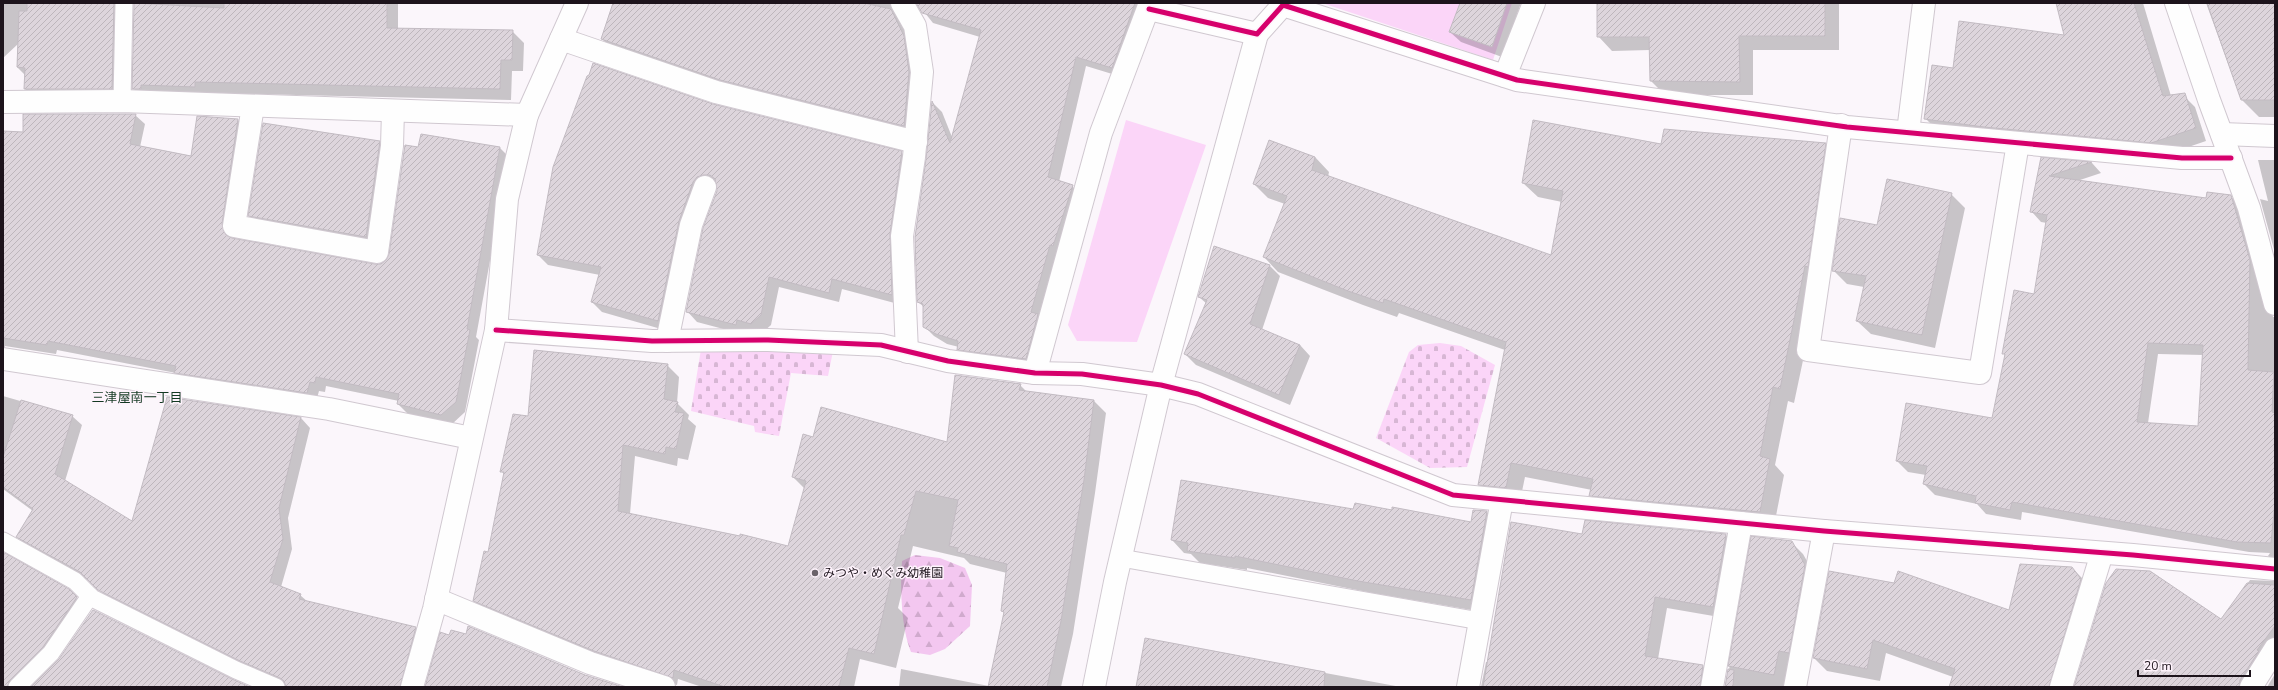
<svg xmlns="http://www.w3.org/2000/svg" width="2278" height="690" viewBox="0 0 2278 690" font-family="'Nunito Sans','Noto Sans JP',sans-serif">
	<defs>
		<pattern id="forest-firs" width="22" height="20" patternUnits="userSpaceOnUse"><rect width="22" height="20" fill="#f3c7f0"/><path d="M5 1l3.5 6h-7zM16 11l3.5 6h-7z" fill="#d0aacd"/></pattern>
		<pattern id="cemetery-stones" width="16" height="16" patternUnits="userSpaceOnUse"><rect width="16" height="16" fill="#fbd5f8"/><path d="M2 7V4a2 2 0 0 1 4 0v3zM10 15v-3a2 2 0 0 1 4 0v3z" fill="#d7b6d4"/></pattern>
		<pattern id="building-hatch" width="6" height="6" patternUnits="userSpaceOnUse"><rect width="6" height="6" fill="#ddd5dc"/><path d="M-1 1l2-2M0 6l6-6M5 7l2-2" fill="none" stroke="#bdb6bc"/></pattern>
	</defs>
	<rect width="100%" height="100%" fill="#fbf6fb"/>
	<path fill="url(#forest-firs)" d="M915 555 940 558 965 568 972 585 970 626 945 649 930 655 911 652C901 628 900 587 902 561Z"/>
	<g fill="url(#cemetery-stones)">
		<polygon points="1440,343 1461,346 1495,365 1467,467 1430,468 1376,438 1409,352 1418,345"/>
		<polygon points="701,349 833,351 828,376 791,373 779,436 755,432 754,426 691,411"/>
	</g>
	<g fill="#fbd5f8">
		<polygon points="1322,3 1512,3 1493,60"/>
		<polygon points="1126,120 1206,145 1137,342 1077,341 1068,325"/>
	</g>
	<g fill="#0003" fill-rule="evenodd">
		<polygon points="3,3 398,3 398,29 512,31 524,43 523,71 512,71 511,100 206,93 205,98 144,100 133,88 135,4 130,5 123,99 37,100 25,89 26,76 17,67 18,44 3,58"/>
		<polygon points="614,3 905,3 914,47 914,136 730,90 612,49 602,39"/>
		<polygon points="917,3 1147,3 1122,77 1086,66 1059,182 1072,186 1082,196 1036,369 968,359 959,347 947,344 934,336 924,326 924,307 918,302 933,103 942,112 952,137 980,37 933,23"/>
		<polygon points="1461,3 1521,3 1502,57 1461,42 1450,32"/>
		<polygon points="1598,3 1839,3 1839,50 1753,50 1753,95 1665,95 1651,81 1650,50 1612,51 1598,36"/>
		<polygon points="2057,3 2143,3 2171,96 2182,94 2195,107 2206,141 2165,155 1938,131 1925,118 1954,69 2065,36"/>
		<polygon points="2206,3 2275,3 2275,117 2259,117 2241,99"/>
		<polygon points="713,105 901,152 912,163 902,305 842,289 839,302 779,287 771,325 761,334 746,335 697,322 687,311 718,191 717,185 714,185 668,331 602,312 592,302 600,275 548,265 538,255"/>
		<polygon points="135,115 145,124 140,147 192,157 238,120 247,129 231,234 233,239 375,265 387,261 418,148 500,148 509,157 476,337 479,340 465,412 451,425 408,414 398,404 399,401 326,386 325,392 319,391 316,402 184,382 176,373 57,350 56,354 5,346 3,355 3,132 24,133"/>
		<polygon points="1270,141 1315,157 1329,172 1328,177 1551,256 1562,202 1538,197 1523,183 1661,146 1825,144 1840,159 1820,280 1794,403 1788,401 1775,465 1784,475 1774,526 1605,510 1590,495 1592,490 1525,477 1520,501 1493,499 1479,485 1505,350 1399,313 1397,317 1363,305 1278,272 1264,257 1285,204 1268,198 1254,184"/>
		<polygon points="379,142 384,147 372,242 255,221 249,216"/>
		<path d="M2041 159 2092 163 2101 173 2077 181 2207 199 2230 196 2241 206 2273 317H2275V562L2268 556 2270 553 2249 552 2022 512 2021 520 1986 514 1977 504 1935 495 1924 484 1926 475 1908 472 1897 461 1993 419 2005 355 2003 353 2035 295 2047 223 2041 222 2031 211ZM2158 354 2203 355 2199 427 2148 423Z"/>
		<polygon points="2258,160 2275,160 2275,253 2260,199 2268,201"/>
		<polygon points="1951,194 1965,208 1935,348 1871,334 1857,321 1864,287 1847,284 1833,270 1877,226"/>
		<polygon points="1269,265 1280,276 1262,330 1300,345 1310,356 1290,405 1196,365 1185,354 1207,304 1199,297"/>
		<polygon points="667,365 679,377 677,403 689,415 688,419 696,426 688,460 678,458 677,466 635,456 630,514 789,547 805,489 793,477 813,438 948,444 1020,385 1027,392 1094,401 1106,413 1095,493 1073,634 1061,687 899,687 901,669 989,686 1004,613 1002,611 1007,573 970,564 964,558 913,546 898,608 908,618 896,668 860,659 854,687 702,687 678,679 677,685 607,663 486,613 474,601 489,553 504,474 501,471 529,418"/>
		<polygon points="3,396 72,416 82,425 65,481 132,523 301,418 310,428 288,518 292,549 281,587 300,595 308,602 416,628 425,637 411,687 287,687 109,599 91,582 26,546 17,536 33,511 3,489"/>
		<polygon points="1354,511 1472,523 1474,511 1487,512 1499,524 1483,612 1372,593 1247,568 1247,570 1200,563 1191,554 1184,553 1172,540"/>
		<polygon points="1585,521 1726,535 1738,547 1725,618 1667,608 1658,659 1703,666 1714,678 1713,687 1481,687 1486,662 1488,662 1583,535"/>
		<polygon points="1752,538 1791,542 1803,554 1816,577 1800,664 1788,662 1785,687 1726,687"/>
		<polygon points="3,558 68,590 86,608 22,687 3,687"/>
		<polygon points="2072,568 2085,581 2065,687 1960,687 1953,677 1886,653 1880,681 1827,671 1814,658 1830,572 2010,611"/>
		<polygon points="2250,580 2275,581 2275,653 2253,687 2078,687 2222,620"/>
		<polygon points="1146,640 1401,687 1140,687"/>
		<polygon points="2275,674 2275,687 2267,687"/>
	</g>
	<g fill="url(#building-hatch)" stroke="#c2bbc2" fill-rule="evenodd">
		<polygon points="27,3 114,3 112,89 24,89 25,68 17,67 19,11 27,11"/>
		<polygon points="134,3 224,8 224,3 387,3 387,28 513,30 512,60 501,60 500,89 195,82 195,87 141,85 141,89 132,89"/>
		<polygon points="613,3 864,3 891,9 904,36 909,72 904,126 720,80 601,39"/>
		<polygon points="916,3 1135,3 1112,68 1076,57 1048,177 1073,185 1053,246 1050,245 1031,312 1038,314 1026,359 957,350 958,341 936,334 923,327 923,304 917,302 915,237 926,159 932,101 950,143 981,30 922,13"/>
		<polygon points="1460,3 1507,3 1492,47 1449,32"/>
		<polygon points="1597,3 1825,3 1825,36 1739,36 1740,82 1650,81 1649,37 1597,37"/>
		<polygon points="2056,3 2134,3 2163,96 2185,93 2196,128 2151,143 1984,127 1924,119 1932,65 1953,68 1959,21 2064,35"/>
		<polygon points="2207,3 2275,3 2275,100 2241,100"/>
		<polygon points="593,63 713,104 902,151 890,234 892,295 832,279 829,293 769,277 761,315 751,324 737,320 736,325 686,312 703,228 717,191 715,179 710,175 703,175 697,177 693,182 679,221 658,321 591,302 601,267 537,255 553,167 587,76 589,75"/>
		<polygon points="23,114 136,114 130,144 191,156 197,116 238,119 222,224 226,235 232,238 375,264 381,264 386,260 389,254 405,145 418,147 421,134 500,147 467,329 470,330 456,402 441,415 397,404 399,394 316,377 315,383 310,382 307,393 174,373 176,366 48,341 47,345 3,338 3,131 23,132"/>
		<polygon points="1533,120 1661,144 1664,129 1826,143 1808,267 1805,266 1780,389 1773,387 1760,456 1770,459 1760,512 1589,496 1593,479 1511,463 1506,488 1478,485 1506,342 1384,299 1383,303 1348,291 1263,257 1287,196 1253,184 1269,140 1315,157 1312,170 1551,255 1563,191 1522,183"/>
		<polygon points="263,123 380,141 366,237 248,216"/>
		<path d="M2041 157 2092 162 2049 176 2206 198 2207 192 2231 195 2250 260 2248 370 2274 372 2272 412 2275 413V502L2271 543 2237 542 2012 502 2010 510 1975 503 1976 496 1923 484 1927 466 1896 461 1906 403 1992 418 2005 354H2002L2014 290 2034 294 2047 215 2030 212ZM2148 343 2203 345 2198 426 2137 422Z"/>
		<polygon points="1887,179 1952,193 1922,335 1856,321 1866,276 1832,271 1840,218 1877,225"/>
		<polygon points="1214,246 1270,265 1250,324 1300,345 1279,395 1184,354 1207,300 1198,297"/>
		<polygon points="534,350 668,364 664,399 678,402 675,412 684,413 676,449 666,447 665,454 623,445 618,511 740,536 740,534 788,546 806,481 792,477 803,434 813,437 821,407 947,442 955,375 1021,384 1019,390 1094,400 1084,480 1061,621 1047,687 988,687 1004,612 1001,611 1007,564 957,552 958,548 949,546 958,500 916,491 904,535 901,535 874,654 849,648 839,687 725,687 674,670 673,678 594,651 473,601 484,551 488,552 504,472 500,472 513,414 528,416"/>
		<polygon points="167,397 301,417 279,508 283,539 270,582 301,594 299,599 416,627 400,687 286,687 284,681 280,678 240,661 98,590 80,572 16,537 33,509 3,487 3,457 21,400 73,415 55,474 132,521"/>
		<polygon points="1181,480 1353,509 1355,503 1392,510 1392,507 1471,522 1473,510 1487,511 1471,600 1358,581 1235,556 1235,558 1187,551 1188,543 1171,540"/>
		<polygon points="1585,520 1726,534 1713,607 1655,597 1645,656 1703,665 1700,687 1483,687 1511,522 1582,534"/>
		<polygon points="1751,536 1792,541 1805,565 1789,653 1779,651 1774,675 1728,666"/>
		<polygon points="5,553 69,589 77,597 43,647 10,680 7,687 3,687 3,556"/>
		<polygon points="2020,564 2072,567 2081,579 2049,687 1949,687 1955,669 1873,640 1867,669 1813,658 1829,571 1894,583 1898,571 2009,610"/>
		<polygon points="2116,569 2150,571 2221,619 2247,583 2275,585 2275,626 2257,650 2259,651 2240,680 2239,687 2074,687 2106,583"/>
		<polygon points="93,610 232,679 250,687 31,687 59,659"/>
		<polygon points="468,626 585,675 623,687 425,687 440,632 449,635 451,630 466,634"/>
		<polygon points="1145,638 1325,672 1324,687 1136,687"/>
		<polygon points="1728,669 1734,670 1733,687 1725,687"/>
	</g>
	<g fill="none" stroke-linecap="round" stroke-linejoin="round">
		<g stroke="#d0c8d0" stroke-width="19">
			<g id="service">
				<polyline points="122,101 124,3"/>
				<polyline points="3,541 75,581 92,598 236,670 276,687"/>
				<polyline points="1121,558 1480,621"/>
				<polyline points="17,687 51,653 90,596"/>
			</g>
		</g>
		<g stroke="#d0c8d0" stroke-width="24">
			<g id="minor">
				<polyline points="902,3 915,26 922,72 914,157 902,236 907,352"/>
				<polyline points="2176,3 2209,100 2249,208 2275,304"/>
				<polyline points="1149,9 1257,34 1283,5 1517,80 1847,127 2182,158 2231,158"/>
				<polyline points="561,39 716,92 916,142"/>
				<polyline points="1505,76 1534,3"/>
				<polyline points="3,102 122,101 527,115"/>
				<polyline points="253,106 234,226 377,252 392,146 393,111"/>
				<polyline points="1841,125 1808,350 1980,373 2018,143"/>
				<polyline points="1908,132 1924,3"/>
				<polyline points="2222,134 2275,136"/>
				<polyline points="496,330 652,341 768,340 881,345 948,361 1035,373 1082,374 1161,385 1198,394 1453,495 1824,531 2133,555 2275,569"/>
				<polyline points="667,341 691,225 705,187"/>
				<polyline points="3,359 329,409 471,438"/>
				<polyline points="1035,373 1101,133 1150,3"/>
				<polyline points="436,599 590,663 664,687"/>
				<polyline points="412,687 434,609 496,330 507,199 527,115 577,3"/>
				<polyline points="1094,687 1115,582 1161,385 1257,34"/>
				<polyline points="1468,687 1502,500"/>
				<polyline points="1712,687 1741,523"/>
				<polyline points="1795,687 1824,531"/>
				<polyline points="2061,687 2102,553"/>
				<polyline points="2251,687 2275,649"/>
			</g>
		</g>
		<use href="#service" stroke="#fefefe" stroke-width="17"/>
		<use href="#minor" stroke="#fefefe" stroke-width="22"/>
		<g stroke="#fef3fc" stroke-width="8">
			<g id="cycleway">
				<polyline points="1149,9 1257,34 1283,5 1517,80 1847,127 2182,158 2231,158"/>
				<polyline points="496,330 652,341 768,340 881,345 948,361 1035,373 1082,374 1161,385 1198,394 1453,495 1824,531 2133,555 2275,569"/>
			</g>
		</g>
		<use href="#cycleway" stroke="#d6006c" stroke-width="5"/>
	</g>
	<circle fill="#6b636a" stroke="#fef3fc" stroke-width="1.5" cx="815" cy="573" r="4"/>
	<g text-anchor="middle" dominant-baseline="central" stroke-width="3" stroke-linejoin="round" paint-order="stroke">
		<g font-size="12" fill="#1d141c" stroke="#fef3fc" text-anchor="start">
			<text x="823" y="573">みつや・めぐみ幼稚園</text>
		</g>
		<g font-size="13" fill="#133922" stroke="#fef3fc">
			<text x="137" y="398">三津屋南一丁目</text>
		</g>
	</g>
	<rect width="2278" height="690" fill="none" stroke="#1d141c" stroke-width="8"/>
	<path d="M2138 670v6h112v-6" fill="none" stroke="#1d141c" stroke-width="2"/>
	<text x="2144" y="670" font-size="12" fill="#1d141c" stroke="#fef3fc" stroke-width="3" paint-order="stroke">20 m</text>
</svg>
